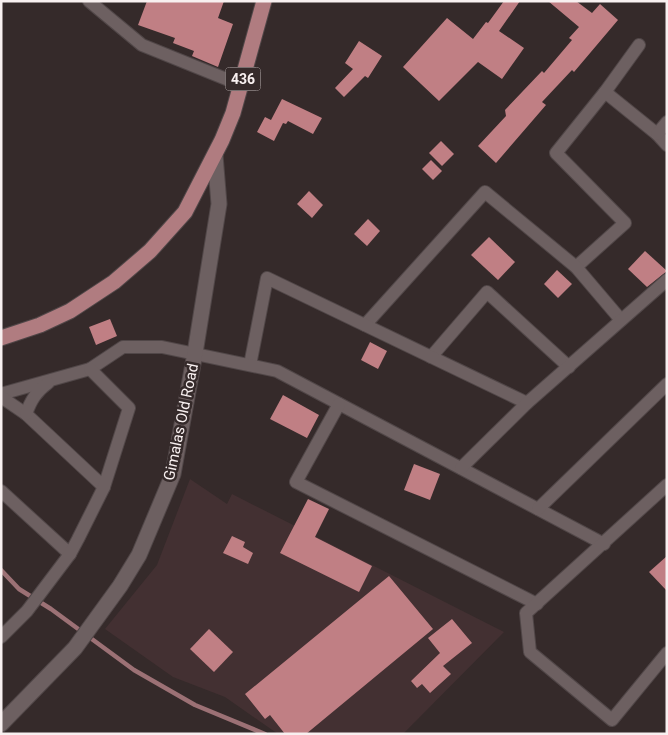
<svg xmlns="http://www.w3.org/2000/svg" width="668" height="735" viewBox="0 0 668 735" font-family="Roboto,sans-serif">
	<rect width="100%" height="100%" fill="#352a2a"/>
	<polygon fill="#433032" points="190,479 227,504 232,494 504,632 403,734 278,734 225,697 173,677 105,629 157,565"/>
	<g fill="none" stroke-linecap="round" stroke-linejoin="round">
		<polyline stroke="#9c7175" stroke-width="4.5" points="1,570 19,589 51,609 134,670 195,705 265,734"/>
	</g>
	<g fill="#c07f84">
		<polygon points="147,1 224,1 218,18 233,24 218,67 192,56 194,51 173,43 175,38 138,25"/>
		<polygon points="504,1 520,1 499,31 524,48 502,79 478,62 439,101 403,67 447,18 473,39 486,22 488,23"/>
		<polygon points="548,1 576,1 592,13 600,4 618,20 574,72 572,70 542,102 546,105 496,163 478,146 506,116 505,110 542,71 544,73 572,40 569,38 579,27"/>
		<polygon points="359,41 382,56 368,78 365,76 344,97 335,88 353,69 345,63"/>
		<polygon points="282,99 322,118 313,134 288,121 286,124 283,123 274,141 257,132 265,117 271,120"/>
		<polygon points="441,141 454,154 442,166 429,153"/>
		<polygon points="431,160 442,171 433,180 422,169"/>
		<polygon points="309,191 323,205 312,218 297,204"/>
		<polygon points="368,219 380,231 367,246 354,234"/>
		<polygon points="489,237 515,262 498,280 471,255"/>
		<polygon points="645,251 667,271 647,287 628,269"/>
		<polygon points="557,270 572,284 558,298 544,284"/>
		<polygon points="110,319 117,336 96,345 89,327"/>
		<polygon points="370,342 387,351 378,369 361,360"/>
		<polygon points="283,395 319,415 307,438 270,419"/>
		<polygon points="414,464 440,474 430,500 404,490"/>
		<polygon points="308,499 329,509 315,537 372,566 359,592 280,553"/>
		<polygon points="232,536 245,542 243,547 253,553 248,564 223,553"/>
		<polygon points="667,556 667,591 649,572"/>
		<polygon points="389,576 433,629 306,734 285,734 270,715 265,719 245,694"/>
		<polygon points="452,619 472,643 443,666 451,674 430,693 422,684 417,688 411,681 440,653 428,638"/>
		<polygon points="209,629 233,652 214,672 190,649"/>
	</g>
	<g fill="none" stroke-linecap="round" stroke-linejoin="round">
		<g stroke="#514748" stroke-width="14">
			<g id="minor">
				<polyline points="89,1 142,45 241,85"/>
				<polyline points="605,92 657,134 667,145"/>
				<polyline points="657,134 667,122"/>
				<polyline points="576,267 625,223 556,153 605,92 639,45"/>
				<polyline points="365,325 485,192 576,267 621,320"/>
				<polyline points="431,357 487,292 569,367"/>
				<polyline points="250,365 267,278 527,403"/>
				<polyline points="1,394 90,369 123,347 162,347 277,371 604,544"/>
				<polyline points="1,397 26,414 104,487"/>
				<polyline points="339,404 296,482 537,604"/>
				<path d="M26 414C31 400 36 392 48 383"/>
				<polyline points="461,468 527,403 667,280"/>
				<polyline points="667,485 526,613 530,652 612,720 667,653"/>
				<polyline points="1,491 70,554"/>
				<polyline points="538,509 667,384"/>
				<polyline points="1,637 27,611 70,554 78,539 104,487 129,408 90,369"/>
			</g>
		</g>
		<g stroke="#514748" stroke-width="17">
			<polyline id="tertiary" points="1,724 75,648 120,586 139,555 173,474 195,353 219,204 215,155"/>
		</g>
		<g stroke="#514748" stroke-width="17">
			<polyline id="primary" points="1,338 40,325 70,311 114,282 150,251 185,212 222,140 233,113 264,1"/>
		</g>
		<use href="#minor" stroke="#6d6061" stroke-width="12"/>
		<use href="#tertiary" stroke="#6d6061" stroke-width="15"/>
		<use href="#primary" stroke="#b07c80" stroke-width="15"/>
	</g>
	<g text-anchor="middle" dominant-baseline="central" stroke-width="5" stroke-linejoin="round" paint-order="stroke">
		<rect fill="#352a2a" stroke="#beb5b5" stroke-width="1" x="225.5" y="67.5" width="35" height="23" rx="4"/>
		<g font-size="14" font-weight="bold" fill="#f8f0f0">
			<text x="243" y="79">436</text>
		</g>
		<g font-size="15" fill="#f8f0f0" stroke="#352a2a">
			<text transform="translate(181 422) rotate(-78)">Gimalas Old Road</text>
		</g>
	</g>
	<rect width="668" height="735" fill="none" stroke="#f8f0f0" stroke-width="5"/>
</svg>
